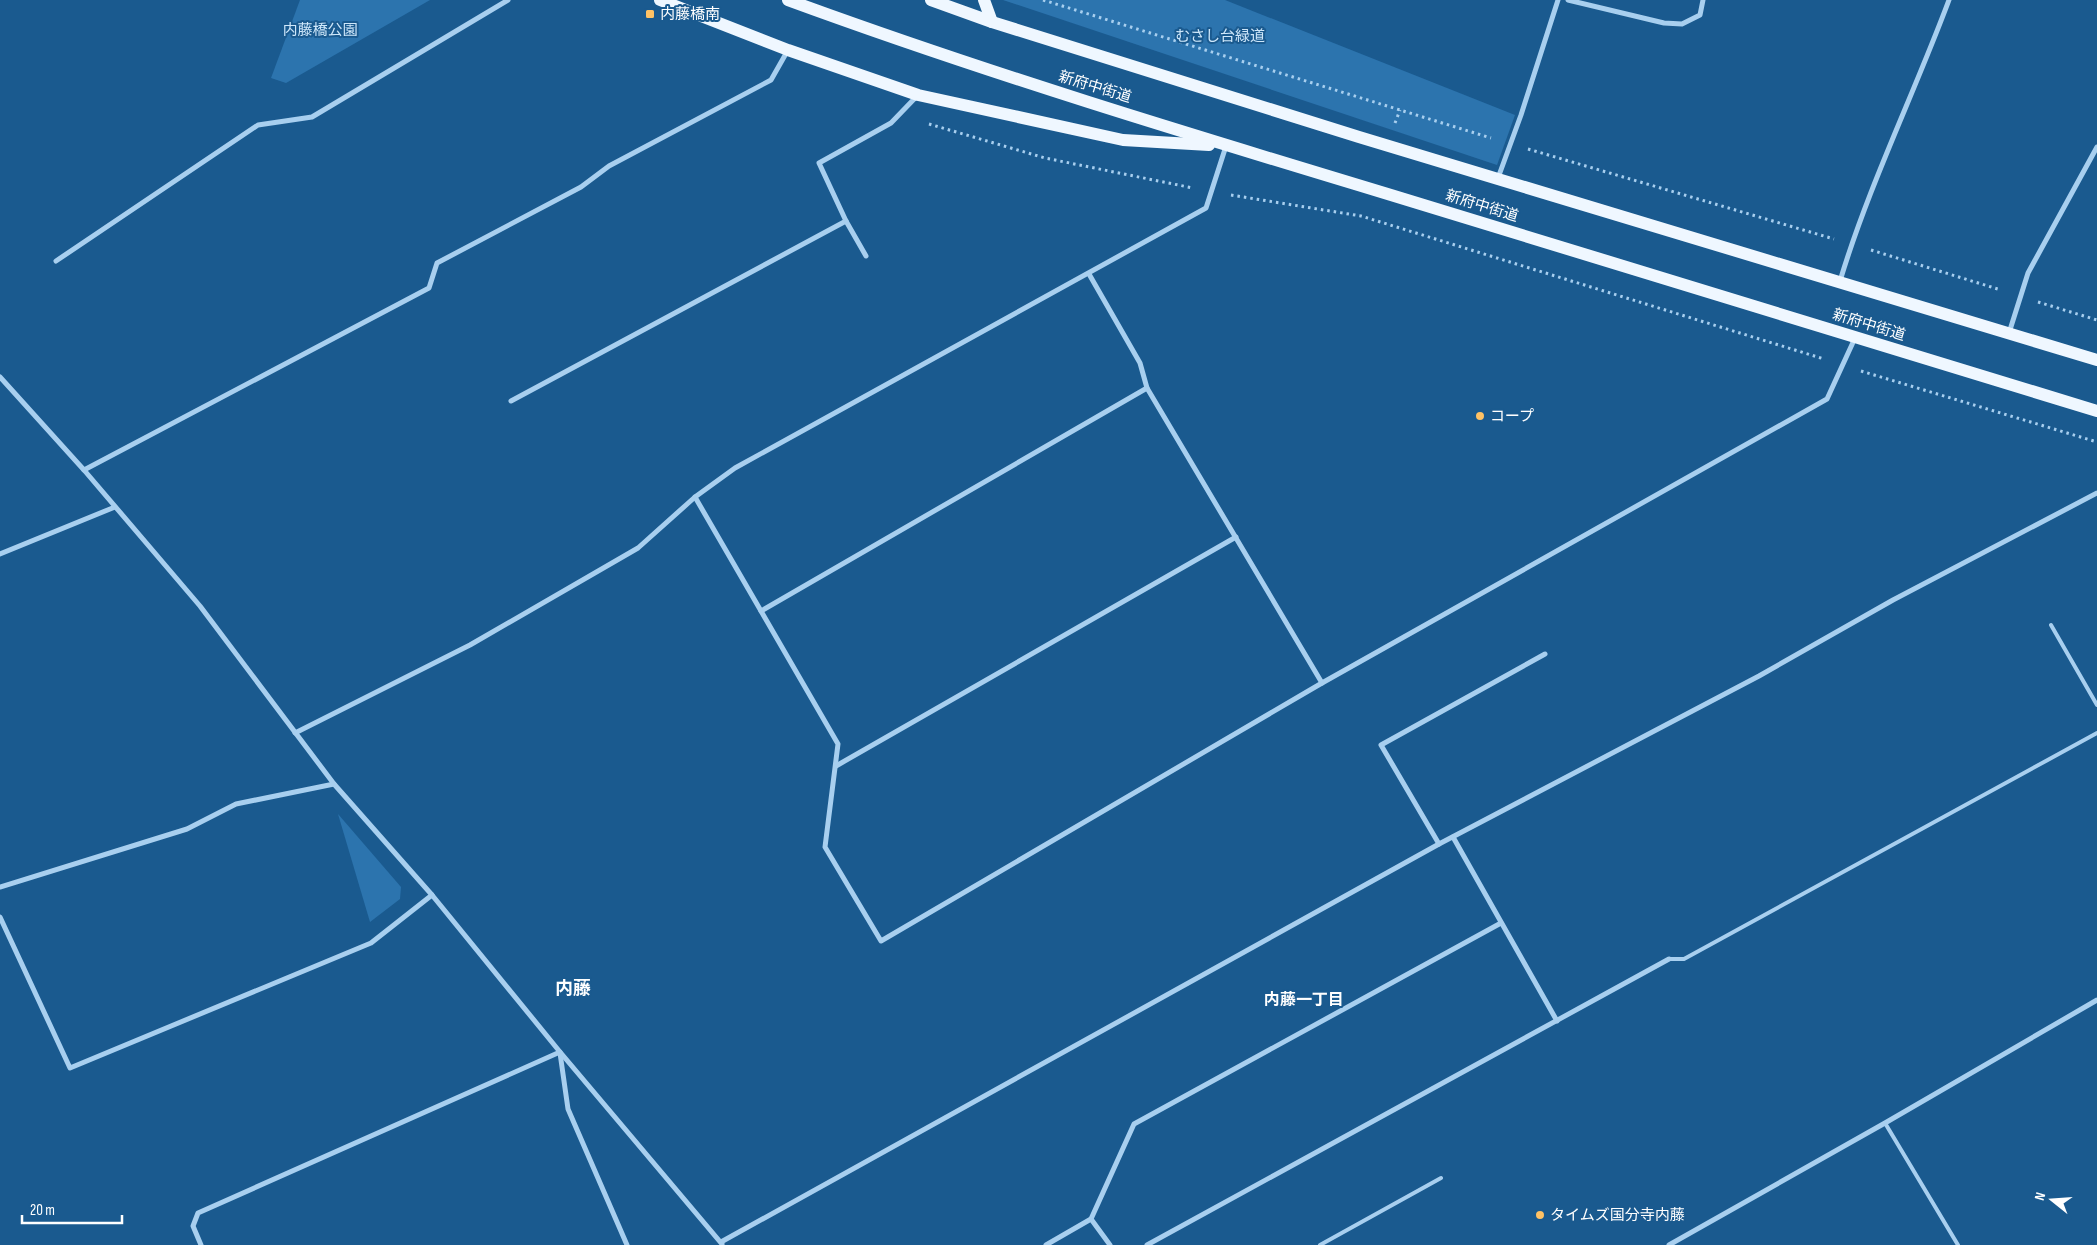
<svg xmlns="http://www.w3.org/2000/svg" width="2097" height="1245" viewBox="0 0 2097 1245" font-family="'Sofia Sans Condensed','Noto Sans JP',sans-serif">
	<rect width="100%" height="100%" fill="#1a5a8f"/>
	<g fill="#2c74ae">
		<polygon points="300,0 430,0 286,83 271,78"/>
		<polygon points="1003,0 1225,0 1515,115 1497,165"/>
		<polygon points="338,814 401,887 400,899 370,922"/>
	</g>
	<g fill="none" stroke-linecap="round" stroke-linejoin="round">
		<g stroke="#a8cfef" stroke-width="3" stroke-dasharray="2.5 4" stroke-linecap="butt">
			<polyline points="1043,0 1491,138"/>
			<polyline points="1395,123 1400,110"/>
			<polyline points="929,124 1045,158 1193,188"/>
			<polyline points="1528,149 1834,239"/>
			<polyline points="1231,195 1361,216 1824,359"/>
			<polyline points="1871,250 2001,290"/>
			<polyline points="2038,302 2097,320"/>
			<polyline points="1861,371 2097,442"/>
		</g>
		<g stroke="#a8cfef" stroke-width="4">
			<polyline points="2051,625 2097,705"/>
			<polyline points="1669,959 1684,959 2097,733"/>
			<polyline points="1885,1123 1958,1245"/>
			<polyline points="1320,1245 1441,1178"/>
		</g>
		<g stroke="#a8cfef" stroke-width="5">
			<polyline points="1568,0 1664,23 1682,24 1700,15 1703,0"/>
			<polyline points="1498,178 1521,115 1558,0"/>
			<polyline points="866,256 846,221 819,163 891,123 917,96"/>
			<polyline points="56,261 258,125 312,117 508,0"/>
			<polyline points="1089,274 1140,363 1147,388 1322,683"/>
			<path d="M1840 281C1869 185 1914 94 1949 0"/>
			<polyline points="2009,333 2028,273 2097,147"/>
			<polyline points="0,377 84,470 200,606 334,784 432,895 560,1052 722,1244"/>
			<polyline points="511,401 846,221"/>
			<polyline points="84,470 429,288 437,263 581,187 609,166 771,80 788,50"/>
			<polyline points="695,497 761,611 1147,388"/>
			<polyline points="0,554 115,507"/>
			<polyline points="761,611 838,744 825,847 881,941 1322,683 1827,399 1855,338"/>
			<polyline points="295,733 470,645 638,548 695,497 735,468 1206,208 1226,146"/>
			<polyline points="836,766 1236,537"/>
			<polyline points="1453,837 1557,1021"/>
			<polyline points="1439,844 1381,745 1545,654"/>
			<polyline points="0,887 187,829 236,804 334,784"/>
			<polyline points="0,917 70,1068 371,943 432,895"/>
			<polyline points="560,1053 568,1109 627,1245"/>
			<polyline points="1091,1219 1110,1245"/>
			<polyline points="721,1242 1439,844 1759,676 1893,600 2097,493"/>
			<polyline points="201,1245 193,1226 198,1213 560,1052"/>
			<polyline points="1046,1245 1091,1219 1134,1124 1501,923"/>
			<polyline points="1147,1245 1669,959"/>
			<polyline points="1669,1245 1885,1123 2097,1000"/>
		</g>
		<g stroke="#eff7ff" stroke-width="12">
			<polyline points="660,0 788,50 918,95 1123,140 1209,145"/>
			<path d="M788 0C987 73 1189 134 1391 195 1627 267 1862 339 2097 411"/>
			<polyline points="931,0 992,22 1359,137 2097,360"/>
			<polyline points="984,0 992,22"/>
		</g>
	</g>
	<g fill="#ffc265" stroke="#1a5a8f" stroke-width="2">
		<rect x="645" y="9" width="10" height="10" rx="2.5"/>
		<circle cx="1480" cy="416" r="5"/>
		<circle cx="1540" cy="1215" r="5"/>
	</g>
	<g text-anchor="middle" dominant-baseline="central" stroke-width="4" stroke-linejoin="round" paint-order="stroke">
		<g font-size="15" fill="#fff" stroke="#1a5a8f" text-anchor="start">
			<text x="660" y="14">内藤橋南</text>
			<text x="1490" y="416">コープ</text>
			<text x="1550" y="1215">タイムズ国分寺内藤</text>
		</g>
		<g font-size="15" fill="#cee7fa" stroke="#1a5a8f">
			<text x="320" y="30">内藤橋公園</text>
			<text x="1220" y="36">むさし台緑道</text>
		</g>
		<g font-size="15" fill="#fff" stroke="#1a5a8f">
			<text transform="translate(1095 87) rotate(17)">新府中街道</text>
			<text transform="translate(1482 206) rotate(17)">新府中街道</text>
			<text transform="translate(1869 325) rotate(17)">新府中街道</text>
		</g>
		<g font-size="16" font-weight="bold" fill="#fff" stroke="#1a5a8f">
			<text x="1304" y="1000">内藤一丁目</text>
		</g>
		<g font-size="18" font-weight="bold" fill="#fff" stroke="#1a5a8f">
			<text x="573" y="988">内藤</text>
		</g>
	</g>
	<g transform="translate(2052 1200) rotate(287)" stroke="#1a5a8f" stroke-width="4" paint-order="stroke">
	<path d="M0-4L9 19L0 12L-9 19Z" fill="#ffffff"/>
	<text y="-8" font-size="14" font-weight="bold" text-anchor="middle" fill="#ffffff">N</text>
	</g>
	<path d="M22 1215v8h100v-8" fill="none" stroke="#ffffff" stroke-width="2.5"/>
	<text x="30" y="1215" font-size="15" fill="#ffffff" stroke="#1a5a8f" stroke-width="4" paint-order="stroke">20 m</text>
</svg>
